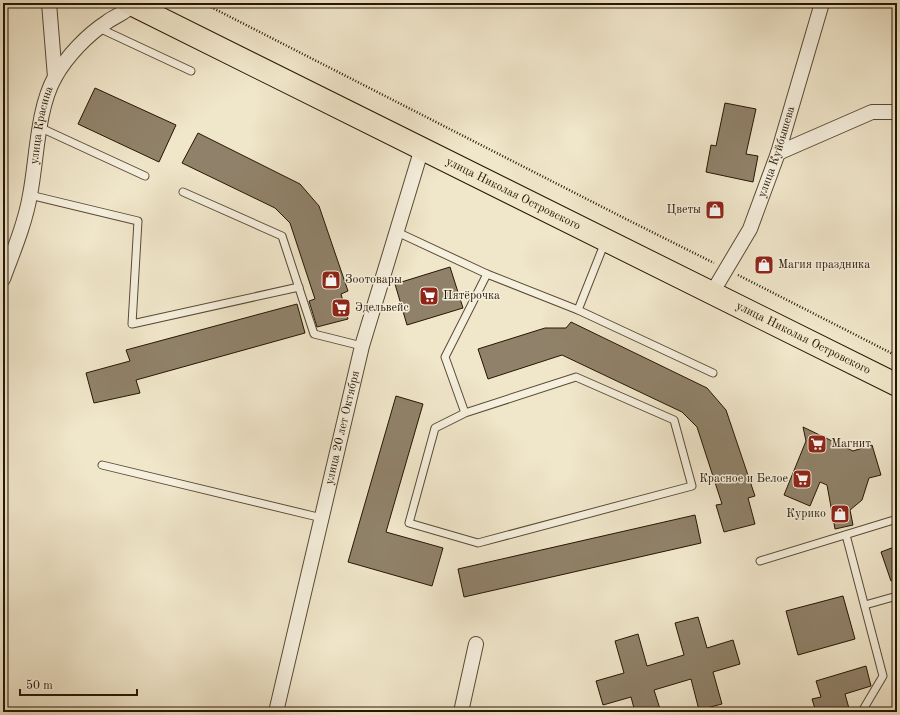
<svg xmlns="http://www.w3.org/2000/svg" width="900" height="715" viewBox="0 0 900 715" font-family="'Old Standard TT',serif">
	<rect width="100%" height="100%" fill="#f0e6ca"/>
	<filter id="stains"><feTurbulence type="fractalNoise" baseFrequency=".005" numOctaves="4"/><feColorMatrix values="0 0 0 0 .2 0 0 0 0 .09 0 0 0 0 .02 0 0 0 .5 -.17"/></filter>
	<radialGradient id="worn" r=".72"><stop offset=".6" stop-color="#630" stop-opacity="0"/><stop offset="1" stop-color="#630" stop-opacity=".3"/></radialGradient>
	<g fill="#90826a" stroke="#271602">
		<polygon points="95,88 176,125 159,162 78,124"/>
		<polygon points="725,103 756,109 746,154 758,156 753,182 706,172 711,145 716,146"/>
		<polygon points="198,133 300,184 319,206 348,291 341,294 348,319 317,327 309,301 315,299 290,223 275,208 182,163"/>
		<polygon points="450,267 463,308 407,325 395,284"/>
		<polygon points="297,304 305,333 136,380 140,393 94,403 86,373 130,361 126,350"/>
		<polygon points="571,322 707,388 726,410 755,496 748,498 755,524 724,532 716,505 722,504 697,427 682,412 562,355 488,379 478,349 545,328 566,328"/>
		<polygon points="396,396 423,404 386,532 443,548 432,586 348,562"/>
		<polygon points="803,427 853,451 872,445 881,475 869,478 862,500 850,510 853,525 835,529 827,485 820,482 810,506 784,495 806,441"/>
		<polygon points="695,515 701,543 464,597 458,569"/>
		<polygon points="897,546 897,579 891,581 881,552"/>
		<polygon points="843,596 855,639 798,655 786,611"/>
		<polygon points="698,617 707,648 733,640 740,664 713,672 722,704 699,710 691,679 654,690 661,712 635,712 631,697 603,705 596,681 624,673 615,641 638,634 647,666 684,655 675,623"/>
		<polygon points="866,666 871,686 845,694 850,712 816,712 812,699 821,697 816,681"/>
	</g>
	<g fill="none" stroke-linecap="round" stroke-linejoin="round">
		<g stroke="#594a34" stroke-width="9">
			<g id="service">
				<polyline points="99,28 191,71"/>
				<polyline points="41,128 145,176"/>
				<polyline points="183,192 282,236 314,334 362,346"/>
				<polyline points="30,195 138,221 132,324 299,287"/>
				<polyline points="397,232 487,274 445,357 465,413 435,428 409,523 478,543 692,486 674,420 576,377 465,413"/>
				<polyline points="487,274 578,310 605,242"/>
				<polyline points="578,310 713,373"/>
				<polyline points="102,465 322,518"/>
				<polyline points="846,535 883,676 864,708 866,712"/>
				<polyline points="760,561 897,519"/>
				<polyline points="865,605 897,596"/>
			</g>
		</g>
		<g stroke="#594a34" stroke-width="16">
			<g id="minor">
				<polyline points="49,3 55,77"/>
				<polyline points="778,153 872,112 897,112"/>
				<path id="s1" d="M3 279C13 252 25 224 30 195 37 159 37 109 55 77 67 56 87 35 107 22 116 15 127 13 134 3"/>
				<path id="s2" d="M712 293 750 229 778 153 822 3"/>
				<path id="s3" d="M276 712 362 346 422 148"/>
				<polyline points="461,712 476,644"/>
			</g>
		</g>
		<g stroke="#271602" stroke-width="24">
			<g id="primary">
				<path id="s4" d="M129 3 897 385"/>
			</g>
		</g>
		<g stroke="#271602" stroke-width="2.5" stroke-dasharray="1 2" stroke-linecap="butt">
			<polyline points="203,3 622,217 714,263"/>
			<polyline points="738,275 897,356"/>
		</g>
		<use href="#service" stroke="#f5efdd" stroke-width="7"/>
		<use href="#minor" stroke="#f5efdd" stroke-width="14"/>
		<use href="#primary" stroke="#f0e6ca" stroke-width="22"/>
	</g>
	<defs>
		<g id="shop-square" transform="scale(1)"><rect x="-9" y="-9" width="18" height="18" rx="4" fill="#8f2418" stroke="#f5efdd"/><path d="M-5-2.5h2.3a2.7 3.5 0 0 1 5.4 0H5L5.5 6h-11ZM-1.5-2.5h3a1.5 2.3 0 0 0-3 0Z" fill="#fff"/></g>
		<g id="supermarket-square" transform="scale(1)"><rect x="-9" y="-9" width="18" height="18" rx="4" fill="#8f2418" stroke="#f5efdd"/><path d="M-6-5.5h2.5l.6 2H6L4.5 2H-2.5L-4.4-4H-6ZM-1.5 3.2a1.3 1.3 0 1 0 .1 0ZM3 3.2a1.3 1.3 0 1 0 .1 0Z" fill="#fff"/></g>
	</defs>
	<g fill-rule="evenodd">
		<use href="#shop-square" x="715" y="210"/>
		<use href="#shop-square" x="764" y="265"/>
		<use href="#shop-square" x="331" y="280"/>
		<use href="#supermarket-square" x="429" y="296"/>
		<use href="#supermarket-square" x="341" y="308"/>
		<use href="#supermarket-square" x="817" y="444"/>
		<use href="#supermarket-square" x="802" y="479"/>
		<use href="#shop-square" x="840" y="514"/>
	</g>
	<g text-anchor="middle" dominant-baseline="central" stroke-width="3" stroke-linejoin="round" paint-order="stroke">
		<g font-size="12" fill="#271602" stroke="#f5efdd">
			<text stroke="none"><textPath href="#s1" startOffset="159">улица Красина</textPath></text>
			<text stroke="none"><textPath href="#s2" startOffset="156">улица Куйбышева</textPath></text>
			<text stroke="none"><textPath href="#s4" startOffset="429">улица Николая Островского</textPath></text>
			<text stroke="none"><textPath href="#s4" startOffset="753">улица Николая Островского</textPath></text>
			<text stroke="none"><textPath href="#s3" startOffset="292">улица 20 лет Октября</textPath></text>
		</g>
		<g font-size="12" fill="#271602" stroke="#f5efdd" text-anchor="start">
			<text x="701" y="210" text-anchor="end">Цветы</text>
			<text x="778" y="265">Магия праздника</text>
			<text x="345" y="280">Зоотовары</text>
			<text x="443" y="296">Пятёрочка</text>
			<text x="355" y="308">Эдельвейс</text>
			<text x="831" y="444">Магнит</text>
			<text x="788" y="479" text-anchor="end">Красное и Белое</text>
			<text x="826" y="514" text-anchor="end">Курико</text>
		</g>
	</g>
	<rect width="900" height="715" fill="none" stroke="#f0e6ca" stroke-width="16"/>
	<rect x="4" y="4" width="892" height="707" fill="none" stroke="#271602" stroke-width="2"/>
	<rect x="8" y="8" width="884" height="699" fill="none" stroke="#271602"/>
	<path d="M20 689v6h117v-6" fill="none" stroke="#271602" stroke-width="2"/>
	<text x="26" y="689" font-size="12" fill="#271602" stroke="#f5efdd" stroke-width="3" paint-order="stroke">50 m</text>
	<rect width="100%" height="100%" filter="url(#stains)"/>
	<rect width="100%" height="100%" fill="url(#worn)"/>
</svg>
